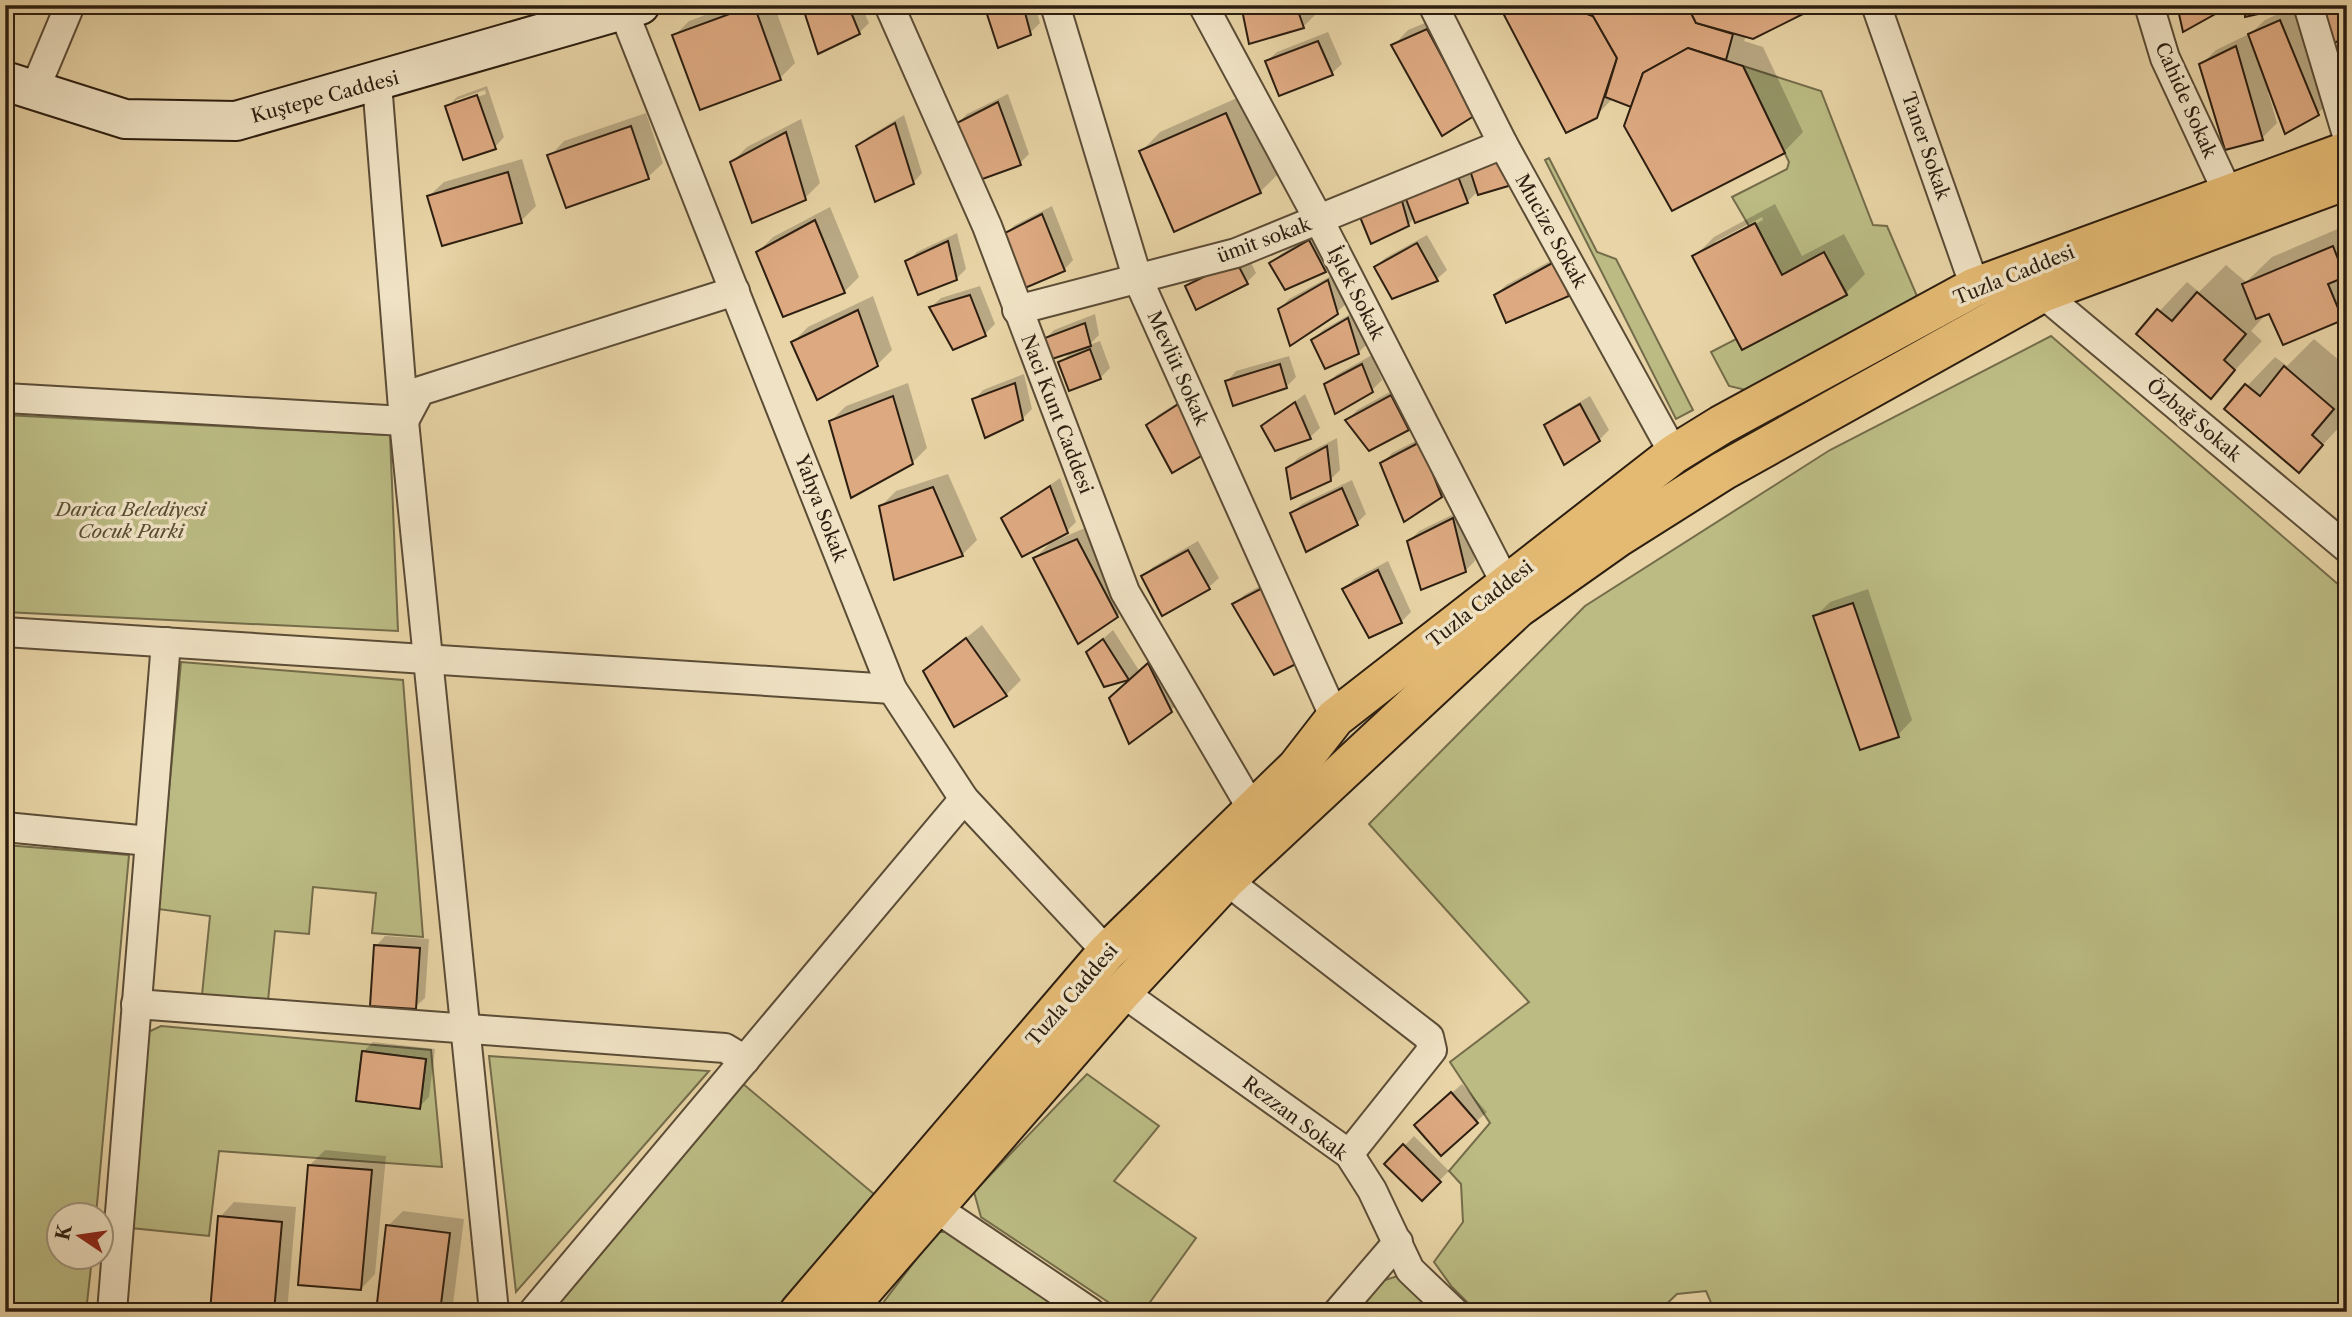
<svg xmlns="http://www.w3.org/2000/svg" width="2352" height="1317" viewBox="0 0 2352 1317" font-family="'Libre Caslon Text',serif">
	<rect width="100%" height="100%" fill="#e8d4a6"/>
	<filter id="stains"><feTurbulence type="fractalNoise" baseFrequency=".00286" numOctaves="4"/><feColorMatrix values="0 0 0 0 .2 0 0 0 0 .09 0 0 0 0 .02 0 0 0 .5 -.17"/></filter>
	<radialGradient id="worn" r=".72"><stop offset=".6" stop-color="#630" stop-opacity="0"/><stop offset="1" stop-color="#630" stop-opacity=".3"/></radialGradient>
	<g fill="#bbbb83" stroke="#746c4a" stroke-width="2" fill-rule="evenodd">
		<polygon points="1743,66 1821,91 1873,225 1887,226 1917,296 1754,392 1729,386 1711,352 1736,339 1742,350 1847,294 1824,253 1782,275 1755,223 1749,226 1732,197 1787,169 1789,162"/>
		<polygon points="1549,158 1597,252 1616,259 1693,410 1676,419 1545,160"/>
		<polygon points="2051,336 2347,592 2347,1312 1715,1312 1706,1291 1677,1294 1658,1312 1477,1312 1452,1287 1434,1262 1463,1222 1461,1184 1449,1171 1490,1123 1450,1062 1529,1002 1369,824 1585,606 1830,450"/>
		<polygon points="5,415 390,435 398,631 5,612"/>
		<polygon points="181,662 403,680 423,937 372,933 376,893 313,887 309,934 275,931 268,1001 202,995 210,916 158,909"/>
		<polygon points="5,845 129,855 96,1215 60,1216 60,1258 92,1258 86,1312 5,1312"/>
		<path d="M161 1026 431 1050 442 1167 219 1151 209 1236 131 1228 146 1033ZM362 1051 426 1059 420 1108 356 1101Z"/>
		<polygon points="489,1056 709,1071 516,1292"/>
		<polygon points="1087,1074 1159,1126 1114,1181 1196,1238 1143,1312 1123,1312 981,1217 974,1192"/>
		<polygon points="742,1083 874,1194 775,1312 552,1312"/>
		<polygon points="937,1232 950,1232 1071,1312 876,1312"/>
		<polygon points="1398,1276 1436,1312 1353,1312 1375,1283"/>
	</g>
	<g fill="#0003" fill-rule="evenodd">
		<polygon points="732,5 774,5 795,63 780,78 701,108 674,36 689,21"/>
		<polygon points="805,5 861,5 869,23 859,33"/>
		<polygon points="986,5 1035,5 1040,23 1030,33"/>
		<polygon points="1243,5 1316,5 1318,12 1303,27"/>
		<polygon points="1516,5 1810,5 1804,11 1746,36 1744,41 1763,47 1803,132 1784,152 1613,98 1596,116 1507,15"/>
		<polygon points="2295,6 2333,99 2318,113 2286,131 2271,91 2268,92 2277,123 2262,138 2201,65 2216,50 2251,33 2265,20"/>
		<polygon points="1442,16 1473,115 1394,45 1408,30"/>
		<polygon points="1328,32 1342,64 1332,73 1280,94 1267,61 1277,52"/>
		<path d="M487 86 504 137 495 147 447 107 457 97ZM485 90 486 94 456 104V100Z"/>
		<polygon points="1008,94 1029,154 1020,163 957,124 967,114"/>
		<polygon points="1246,94 1280,172 1260,192 1141,152 1160,132"/>
		<polygon points="646,113 663,163 648,177 550,156 564,141"/>
		<polygon points="904,115 922,173 913,183 858,147 868,137"/>
		<polygon points="801,119 820,183 805,198 732,162 747,147"/>
		<polygon points="1479,155 1478,191 1467,202 1414,218 1408,225 1362,218"/>
		<polygon points="522,159 536,206 521,221 429,196 444,182"/>
		<path d="M1775 204 1802 256 1844 234 1865 274 1846 293 1695 256 1714 237ZM1762 217 1763 220 1715 246V242Z"/>
		<polygon points="1052,206 1073,260 1064,270 1005,234 1015,225"/>
		<polygon points="830,207 859,277 844,292 758,252 773,237"/>
		<polygon points="2347,225 2347,314 2342,319 2267,313 2251,331 2262,341 2211,396 2138,334 2187,282 2199,292 2226,265 2246,282 2272,257"/>
		<polygon points="1319,231 1335,261 1325,271 1271,263 1281,254"/>
		<polygon points="957,233 966,269 956,279 907,262 917,252"/>
		<polygon points="1427,235 1447,270 1437,279 1376,267 1385,258"/>
		<polygon points="1246,252 1256,273 1247,282 1187,287 1197,277"/>
		<polygon points="1565,253 1578,285 1568,295 1496,295 1506,285"/>
		<polygon points="1338,272 1347,303 1337,312 1280,309 1289,299"/>
		<polygon points="980,286 995,324 985,334 931,307 941,298"/>
		<polygon points="873,296 892,350 877,365 793,342 808,327"/>
		<polygon points="1357,310 1368,343 1358,353 1313,340 1323,330"/>
		<polygon points="1095,314 1099,335 1089,345 1100,341 1110,368 1100,378 1060,363 1073,350 1044,340 1054,330"/>
		<polygon points="2314,339 2347,367 2347,396 2339,405 2347,412 2347,419 2299,470 2226,408 2275,357 2287,366"/>
		<polygon points="1372,355 1382,380 1372,390 1336,411 1327,385 1336,375"/>
		<polygon points="1289,356 1296,377 1286,387 1227,381 1236,371"/>
		<polygon points="1024,374 1032,409 1022,419 974,400 983,390"/>
		<polygon points="908,383 927,448 912,463 831,421 846,406"/>
		<polygon points="1401,386 1418,419 1408,428 1348,420 1357,410"/>
		<polygon points="1193,393 1216,441 1149,425 1158,415"/>
		<polygon points="1305,394 1320,428 1310,437 1263,426"/>
		<polygon points="1590,396 1609,430 1599,440 1546,425 1556,416"/>
		<polygon points="1429,434 1451,486 1441,496 1382,463 1392,453"/>
		<polygon points="1337,438 1340,470 1330,480 1288,468 1298,458"/>
		<polygon points="948,474 977,540 962,555 881,506 896,491"/>
		<polygon points="1060,478 1076,522 1067,531 1003,518"/>
		<polygon points="1352,480 1366,514 1357,523 1292,513 1302,504"/>
		<polygon points="1462,510 1475,561 1465,571 1409,541 1419,531"/>
		<polygon points="1092,525 1132,601 1117,616 1035,558 1050,543"/>
		<polygon points="1198,541 1219,578 1209,587 1163,614 1143,577 1153,567"/>
		<polygon points="1388,561 1411,612 1401,622 1344,589 1354,579"/>
		<polygon points="1278,576 1313,649 1234,605 1244,595"/>
		<polygon points="1868,589 1912,720 1898,735 1815,617 1830,602"/>
		<polygon points="982,625 1021,680 1006,695 925,671"/>
		<polygon points="1113,630 1140,672 1159,655 1181,701 1171,710 1134,677 1105,685 1088,652"/>
		<polygon points="385,936 429,939 425,998 415,1007 376,946"/>
		<polygon points="373,1042 435,1049 429,1097 419,1107 363,1052"/>
		<polygon points="1462,1084 1487,1112 1441,1153 1426,1115"/>
		<polygon points="1414,1136 1449,1171 1422,1198 1387,1164"/>
		<polygon points="325,1150 386,1156 375,1274 361,1289 310,1165"/>
		<polygon points="234,1202 296,1207 287,1312 212,1312 220,1217"/>
		<polygon points="403,1211 464,1219 452,1312 378,1312 388,1226"/>
	</g>
	<g fill="#dda981" stroke="#2c1e10" stroke-width="2">
		<polygon points="754,5 781,80 700,110 672,35"/>
		<polygon points="802,5 848,5 860,34 818,54"/>
		<polygon points="984,5 1023,5 1031,35 998,48"/>
		<polygon points="1241,5 1296,5 1304,28 1249,44"/>
		<polygon points="1523,5 1562,5 1593,16 1617,58 1597,118 1566,133 1504,15"/>
		<polygon points="1562,5 1687,5 1696,23 1733,34 1726,60 1688,48 1643,73 1631,107 1605,97 1617,58 1593,16"/>
		<polygon points="1687,5 1801,5 1805,13 1753,39 1696,23"/>
		<polygon points="2177,5 2215,5 2217,13 2183,32"/>
		<polygon points="2245,5 2293,5 2293,6 2245,17"/>
		<polygon points="2334,5 2347,5 2347,38 2328,45 2322,9"/>
		<polygon points="2280,20 2319,115 2285,134 2248,34"/>
		<polygon points="1427,29 1474,116 1442,136 1391,45"/>
		<polygon points="1318,41 1333,75 1279,96 1265,61"/>
		<polygon points="2236,46 2263,140 2225,150 2199,64"/>
		<polygon points="1688,48 1743,66 1785,153 1672,211 1624,126 1643,73"/>
		<polygon points="477,95 496,149 463,160 445,106"/>
		<polygon points="998,102 1021,165 977,181 955,124"/>
		<polygon points="1226,113 1261,193 1174,232 1139,151"/>
		<polygon points="895,123 914,184 875,202 856,146"/>
		<polygon points="631,126 649,179 566,208 547,155"/>
		<polygon points="786,132 806,200 752,223 730,162"/>
		<polygon points="1501,154 1515,184 1478,195 1468,164"/>
		<polygon points="1456,171 1468,203 1415,223 1403,191"/>
		<polygon points="508,172 522,223 442,246 427,196"/>
		<polygon points="1402,201 1409,226 1371,244 1360,217"/>
		<polygon points="1042,214 1065,271 1025,288 1003,234"/>
		<polygon points="815,220 845,293 783,317 756,252"/>
		<polygon points="1755,223 1782,275 1824,252 1847,295 1742,350 1692,256"/>
		<polygon points="1309,240 1326,272 1285,290 1269,263"/>
		<polygon points="948,241 957,280 918,295 905,261"/>
		<polygon points="1417,243 1438,281 1392,299 1374,267"/>
		<polygon points="2333,246 2345,277 2328,284 2343,320 2283,345 2269,314 2256,319 2242,284"/>
		<polygon points="1236,261 1248,284 1196,310 1185,286"/>
		<polygon points="1556,261 1569,296 1506,323 1494,295"/>
		<polygon points="1328,280 1338,314 1290,346 1278,309"/>
		<polygon points="2197,292 2246,334 2224,360 2235,370 2211,399 2136,334 2157,309 2172,321"/>
		<polygon points="970,295 986,336 953,350 929,307"/>
		<polygon points="858,310 878,366 817,400 791,342"/>
		<polygon points="1348,318 1359,354 1325,369 1311,340"/>
		<polygon points="1085,323 1091,346 1049,360 1042,339"/>
		<polygon points="1090,349 1101,379 1069,391 1058,362"/>
		<polygon points="1280,364 1287,388 1233,406 1225,381"/>
		<polygon points="1362,364 1373,392 1335,414 1324,384"/>
		<polygon points="2284,366 2334,409 2312,435 2323,445 2299,473 2224,409 2245,384 2260,396"/>
		<polygon points="1015,383 1023,420 985,438 972,399"/>
		<polygon points="1391,395 1409,430 1369,451 1345,420"/>
		<polygon points="893,396 913,464 851,498 829,421"/>
		<polygon points="1183,401 1208,452 1172,473 1146,425"/>
		<polygon points="1295,402 1311,439 1275,451 1261,426"/>
		<polygon points="1580,404 1600,441 1564,465 1544,425"/>
		<polygon points="1420,442 1442,497 1404,522 1380,463"/>
		<polygon points="1327,446 1331,481 1291,499 1286,468"/>
		<polygon points="1050,486 1068,533 1022,557 1001,518"/>
		<polygon points="933,487 963,556 894,580 879,506"/>
		<polygon points="1342,488 1358,525 1306,552 1290,513"/>
		<polygon points="1453,518 1466,572 1421,590 1407,541"/>
		<polygon points="1077,539 1118,617 1078,644 1033,558"/>
		<polygon points="1188,550 1210,589 1162,616 1141,576"/>
		<polygon points="1378,570 1402,623 1369,638 1342,589"/>
		<polygon points="1268,585 1304,660 1274,675 1232,604"/>
		<polygon points="1853,603 1899,737 1860,750 1813,616"/>
		<polygon points="966,638 1007,696 954,727 923,671"/>
		<polygon points="1103,639 1129,680 1104,687 1086,652"/>
		<polygon points="1148,663 1172,712 1129,744 1109,698"/>
		<polygon points="374,945 420,948 416,1009 370,1006"/>
		<polygon points="362,1051 426,1059 420,1109 356,1101"/>
		<polygon points="1451,1092 1478,1123 1441,1156 1414,1125"/>
		<polygon points="1403,1144 1441,1182 1422,1201 1384,1164"/>
		<polygon points="308,1165 372,1170 361,1290 298,1285"/>
		<polygon points="218,1216 282,1222 274,1312 210,1312"/>
		<polygon points="386,1225 450,1233 440,1312 376,1312"/>
	</g>
	<g fill="none" stroke-linecap="round" stroke-linejoin="round">
		<g stroke="#5b4c36" stroke-width="32">
			<g id="street">
				<polyline points="889,5 987,226 1125,592 1252,809"/>
				<polyline points="1055,5 1137,277 1335,718"/>
				<polyline points="1203,5 1319,220 1506,584"/>
				<polyline points="1433,5 1503,144 1674,454"/>
				<polyline points="1876,5 1975,287"/>
				<polyline points="2149,5 2165,58 2228,193"/>
				<polyline points="2308,5 2347,135"/>
				<polyline points="623,10 892,689 964,799 1107,952"/>
				<polyline points="377,83 404,421 494,1312"/>
				<polyline points="34,91 70,5"/>
				<polyline points="2042,293 2347,548"/>
				<polyline points="1017,310 1236,253 1503,144"/>
				<polyline points="5,398 404,421 420,391 735,291"/>
				<polyline points="5,632 892,689"/>
				<polyline points="5,827 149,841"/>
				<polyline points="1226,880 1429,1037 1432,1050 1349,1154"/>
				<polyline points="1122,992 1349,1154 1372,1190 1410,1270 1454,1312"/>
				<polyline points="136,1004 725,1048 745,1060"/>
				<polyline points="933,1206 1090,1312"/>
				<polyline points="112,1312 166,642"/>
				<polyline points="533,1312 964,799"/>
				<polyline points="1338,1312 1398,1242"/>
			</g>
		</g>
		<g stroke="#2c1e10" stroke-width="42">
			<polyline id="secondary" points="5,81 125,119 236,121 640,5"/>
		</g>
		<g stroke="#2c1e10" stroke-width="42">
			<g id="primary">
				<polyline points="799,1312 1107,952 1297,767 1335,718 1674,454 1721,425 1975,287 2347,151"/>
				<polyline points="844,1312 1122,992 1226,880 1518,608 1617,538 1723,471 2042,293 2347,180"/>
			</g>
		</g>
		<use href="#street" stroke="#f0e3c5" stroke-width="28"/>
		<use href="#secondary" stroke="#f0e3c5" stroke-width="38"/>
		<use href="#primary" stroke="#e4ba73" stroke-width="38"/>
	</g>
	<g text-anchor="middle" dominant-baseline="central" stroke-width="7" stroke-linejoin="round" paint-order="stroke">
		<g font-size="19" fill="#2c1e10" stroke="#f0e3c5">
			<text transform="translate(325 97) rotate(-15)">Kuştepe Caddesi</text>
			<text transform="translate(2186 100) rotate(66)">Cahide Sokak</text>
			<text transform="translate(1926 146) rotate(71)">Taner Sokak</text>
			<text transform="translate(1551 231) rotate(61)">Mucize Sokak</text>
			<text transform="translate(1264 240) rotate(-20)">ümit sokak</text>
			<text transform="translate(2014 275) rotate(-22)">Tuzla Caddesi</text>
			<text transform="translate(1356 293) rotate(63)">İşlek Sokak</text>
			<text transform="translate(1178 368) rotate(66)">Mevlüt Sokak</text>
			<text transform="translate(1057 414) rotate(69)">Naci Kunt Caddesi</text>
			<text transform="translate(2194 420) rotate(40)">Özbağ Sokak</text>
			<text transform="translate(821 508) rotate(69)">Yahya Sokak</text>
			<text transform="translate(1480 604) rotate(-38)">Tuzla Caddesi</text>
			<text transform="translate(1072 995) rotate(-49)">Tuzla Caddesi</text>
			<text transform="translate(1295 1118) rotate(37)">Rezzan Sokak</text>
		</g>
		<g font-size="19" font-style="italic" fill="#574d32" stroke="#f0e3c5">
			<text x="131" y="509">Darica Belediyesi<tspan x="131" dy="22">Cocuk Parki</tspan></text>
		</g>
	</g>
	<rect width="2352" height="1317" fill="none" stroke="#e8d4a6" stroke-width="28"/>
	<rect x="7" y="7" width="2338" height="1303" fill="none" stroke="#2c1e10" stroke-width="3.5"/>
	<rect x="14" y="14" width="2324" height="1289" fill="none" stroke="#2c1e10" stroke-width="2"/>
	<g transform="translate(80 1236) rotate(283)"><circle r="33" fill="#f0e3c5" stroke="#a2947d" stroke-width="2"/>
	<path d="M0-5L12 26L0 18L-12 26Z" fill="#8f2418"/>
	<text y="-10" font-size="19" font-weight="bold" text-anchor="middle" fill="#2c1e10">K</text>
	</g>
	<rect width="100%" height="100%" filter="url(#stains)"/>
	<rect width="100%" height="100%" fill="url(#worn)"/>
</svg>
